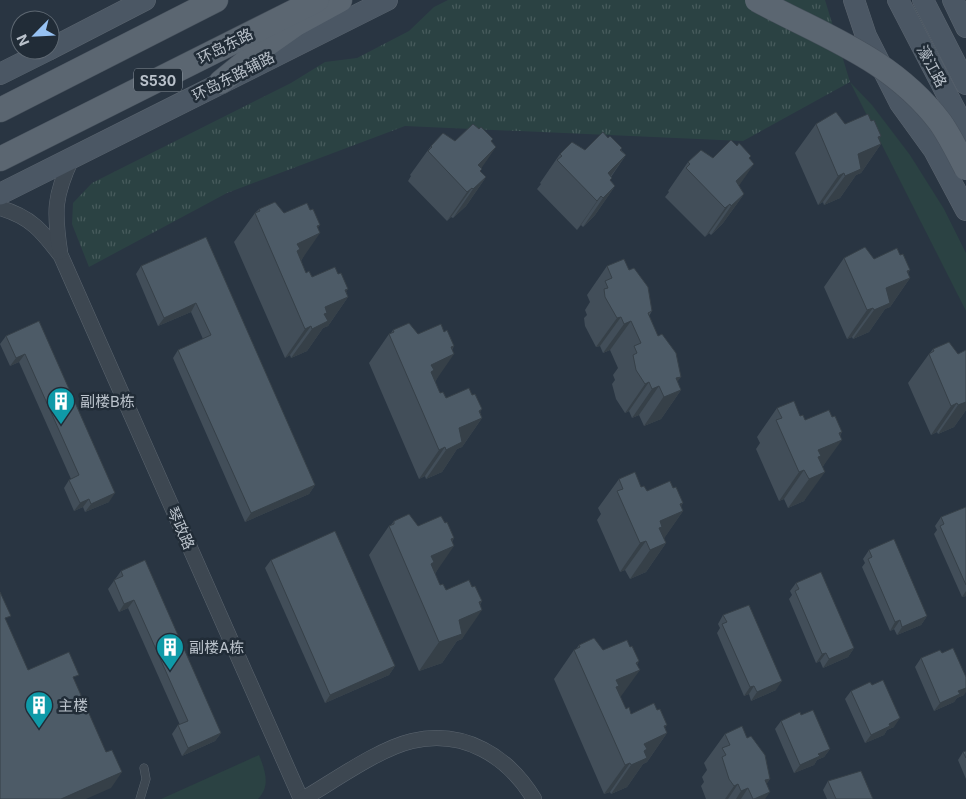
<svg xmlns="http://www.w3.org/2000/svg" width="966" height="799" viewBox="0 0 966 799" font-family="Inter,'Noto Sans SC',sans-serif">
	<defs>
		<pattern id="park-tufts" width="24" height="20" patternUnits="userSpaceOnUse" patternTransform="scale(1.25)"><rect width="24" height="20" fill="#2b4243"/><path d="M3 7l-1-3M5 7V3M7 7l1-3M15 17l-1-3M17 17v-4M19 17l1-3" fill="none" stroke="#485c5d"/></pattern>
	</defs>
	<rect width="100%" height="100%" fill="#293542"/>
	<g fill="#2b4243">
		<polygon points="850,82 872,105 910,155 944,209 966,253 966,311"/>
		<path d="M259 755C265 770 271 786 258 799H161Z"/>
	</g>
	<polygon fill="url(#park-tufts)" points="448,0 825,0 850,82 743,141 405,126 227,193 89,267 72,224 73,203 92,183 291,83 325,62 357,58 409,31 434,7"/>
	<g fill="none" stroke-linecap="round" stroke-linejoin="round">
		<g stroke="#5b656f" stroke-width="9">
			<polyline id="lane" points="140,799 146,779 144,768"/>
		</g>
		<g stroke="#5b656f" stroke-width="16">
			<g id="street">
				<path d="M0 208C31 217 42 231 61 256L301 799"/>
				<path d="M60 252C54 211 54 196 72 158"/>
				<path d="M303 799C334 781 378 749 412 741 464 729 508 756 534 799"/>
			</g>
		</g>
		<g stroke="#5b656f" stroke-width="22">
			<g id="secondary">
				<polyline points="854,0 866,36 900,103 934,150 966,210"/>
				<polyline points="898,0 966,131"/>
				<polyline points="923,0 966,84"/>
				<polyline points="953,0 966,27"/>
				<polyline points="50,49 145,0"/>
				<polyline points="0,74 48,50"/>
				<polyline points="0,194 387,0"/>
			</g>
		</g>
		<g stroke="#46505b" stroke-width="25">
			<g id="primary">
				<polyline points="221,82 269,43 296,24 340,0"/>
				<polyline points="0,110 216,0"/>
				<polyline points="0,159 317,0"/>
			</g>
		</g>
		<use href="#lane" stroke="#3d4751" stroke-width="8"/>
		<use href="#street" stroke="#3d4751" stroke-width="15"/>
		<use href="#secondary" stroke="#4b5764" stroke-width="21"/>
		<use href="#primary" stroke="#5b6671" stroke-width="24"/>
		<g stroke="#46505b" stroke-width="25" stroke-linecap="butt">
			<path id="primary-bridge" d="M757 0C825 37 891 58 940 122 950 136 958 153 966 168"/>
		</g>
		<use href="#primary-bridge" stroke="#5b6671" stroke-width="24"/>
	</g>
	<g fill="#424e59">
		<polygon points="871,121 881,136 879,139 881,144 861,173 856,175 840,198 824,205 823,202 818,205 795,153 816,124 845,124"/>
		<polygon points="479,129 493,139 491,142 481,168 481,172 486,177 466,206 453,218 451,217 447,221 408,181 411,176 410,175 431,146 455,141"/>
		<polygon points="737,146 751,156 749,158 738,186 744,194 723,223 711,235 709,233 705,237 665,197 669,192 668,191 688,162 713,158"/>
		<polygon points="622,148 621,150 626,155 611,177 610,180 615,186 595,215 583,227 581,225 577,230 537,189 541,184 540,183 560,154 585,150"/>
		<polygon points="259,209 284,213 318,228 301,261 306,273 312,277 346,291 348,297 328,326 323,328 307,351 291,358 290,355 285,358 234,242 255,213"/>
		<polygon points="206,237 315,485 309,494 245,522 173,358 178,350 203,339 191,312 158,326 136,274 141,266"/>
		<polygon points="900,255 910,270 908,273 910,278 890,307 885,309 869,332 853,339 852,337 847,339 824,287 844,258 874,259"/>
		<polygon points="607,266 629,270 652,311 649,316 681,390 661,419 644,426 639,415 632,418 629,411 625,413 616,399 612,384 615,380 613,375 618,368 610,350 603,353 600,346 596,347 585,326 584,318 587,315 585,310 590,302 587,295"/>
		<polygon points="39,321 109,502 85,512 83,507 74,511 64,488 69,480 71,479 19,362 10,366 0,344 6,336"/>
		<polygon points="393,330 418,334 444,332 454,346 435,382 440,393 446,398 472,395 482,409 480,412 482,418 462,447 457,449 442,472 426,479 425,476 419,479 369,363 389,334 391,333"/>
		<polygon points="933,349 958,354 966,350 966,410 954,427 938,434 937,432 931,435 908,383 929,354 930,353"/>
		<polygon points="777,408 800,416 805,420 832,417 842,432 804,501 788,508 784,499 779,501 756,449 760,443 757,437"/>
		<polygon points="619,479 641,487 647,491 673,488 683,503 681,506 683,511 664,538 666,543 646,572 630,579 625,570 620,572 597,520 601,514 598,508"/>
		<polygon points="966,507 966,597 966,596 962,597 934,534 937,530 935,526 941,517"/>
		<polygon points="394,521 418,526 445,523 454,538 435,574 440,585 446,590 472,587 482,601 462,639 457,641 442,663 419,671 369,555 389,526 391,525"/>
		<polygon points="869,550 927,616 921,625 897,635 894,629 890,631 862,567 865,563 863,559"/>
		<polygon points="271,560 395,666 389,675 325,703 265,568"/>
		<polygon points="121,571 221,733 215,741 182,756 172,734 178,725 180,725 128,608 119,612 108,589"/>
		<polygon points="796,583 854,648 848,657 823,668 820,661 816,663 789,599 792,595 790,591"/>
		<polygon points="723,615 776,690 751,701 749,694 744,696 717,633 720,628 718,624"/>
		<polygon points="579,645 603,650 630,647 639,661 620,697 626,709 631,714 665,728 667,733 647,762 643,764 627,787 611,794 610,792 604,794 554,679 574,650 576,649"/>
		<polygon points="942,653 964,695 957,698 954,702 934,711 915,667 921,658"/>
		<polygon points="851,691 894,727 887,730 884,735 865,743 845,699"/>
		<polygon points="801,715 830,749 824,757 817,760 814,765 794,773 775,729 781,721"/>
		<polygon points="725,734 747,738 770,779 767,783 765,799 706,799 701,786 704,782 702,777 707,770 704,763"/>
		<polygon points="966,751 966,779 958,760 963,752"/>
		<polygon points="828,781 873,799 827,799 823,790"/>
	</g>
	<g fill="#364048">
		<polygon points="881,136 872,148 881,144 861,173 856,175 840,198 824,205 845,176 858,154 878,137"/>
		<polygon points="496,147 476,176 478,165"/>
		<polygon points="626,155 605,184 608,173"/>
		<polygon points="754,164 734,193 736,181"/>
		<polygon points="844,173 823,202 818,205 838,176"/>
		<polygon points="486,177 466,206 453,218 473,189"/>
		<polygon points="615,186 595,215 583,227 603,198"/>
		<polygon points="472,188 451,217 447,221 467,192"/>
		<polygon points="744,194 723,223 711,235 731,206"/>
		<polygon points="601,196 581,225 577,230 597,201"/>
		<polygon points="730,204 709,233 705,237 725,208"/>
		<polygon points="320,225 311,237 320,233 300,262 281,273 297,244 317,226"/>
		<polygon points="910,270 901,282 910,278 890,307 885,309 869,332 853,339 874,310 886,288 907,271"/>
		<polygon points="348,289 339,301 348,297 328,326 323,328 307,351 291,358 312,329 325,307 345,290"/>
		<polygon points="196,303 191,312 158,326 164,318"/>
		<polygon points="873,308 852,337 847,339 867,310"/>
		<polygon points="621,317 600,346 596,347 617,318"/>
		<polygon points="631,321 610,350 603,353 624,324"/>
		<polygon points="311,326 290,355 285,358 305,329"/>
		<polygon points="454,346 445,358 454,354 434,383 415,394 431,365 451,347"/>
		<polygon points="25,354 19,362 10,366 16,358"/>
		<polygon points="681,377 667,396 681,390 661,419 644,426 676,378"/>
		<polygon points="649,382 629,411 625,413 645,384"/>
		<polygon points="659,386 639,415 632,418 652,389"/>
		<polygon points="966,391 966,410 954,427 938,434 958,405"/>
		<polygon points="957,403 937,432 931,435 951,406"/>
		<polygon points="482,409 473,422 482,418 462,447 457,449 442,472 426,479 446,450 459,428 479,411"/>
		<polygon points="842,432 833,444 842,440 821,469 808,475 818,450 839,433"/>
		<polygon points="445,447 425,476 419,479 439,450"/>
		<polygon points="804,470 784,499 779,501 799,472"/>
		<polygon points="825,472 804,501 788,508 809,479"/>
		<polygon points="315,485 309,494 245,522 251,513"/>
		<polygon points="115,493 109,502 85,512 91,504"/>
		<polygon points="89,499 83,507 74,511 80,503"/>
		<polygon points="683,503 674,515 683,511 663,540 649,546 660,521 680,504"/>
		<polygon points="454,538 446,550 454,546 434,575 415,586 431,556 451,539"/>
		<polygon points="646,541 625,570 620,572 640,543"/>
		<polygon points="666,543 646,572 630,579 650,550"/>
		<polygon points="966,591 966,596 962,597"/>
		<polygon points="134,600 128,608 119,612 124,604"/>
		<polygon points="482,601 473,613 482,610 462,639 457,641 442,663 419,671 439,642 459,620 479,602"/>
		<polygon points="927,616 921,625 897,635 902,627"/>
		<polygon points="900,620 894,629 890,631 895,622"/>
		<polygon points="854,648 848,657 823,668 829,659"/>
		<polygon points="826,653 820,661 816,663 822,654"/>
		<polygon points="639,661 631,673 640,670 619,699 600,710 616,680 636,663"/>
		<polygon points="395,666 389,675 325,703 330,695"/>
		<polygon points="782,681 776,690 751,701 757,692"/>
		<polygon points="754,686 749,694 744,696 750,687"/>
		<polygon points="966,688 966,692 964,695 957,698 954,702 934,711 940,703 958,691"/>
		<polygon points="900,718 894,727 887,730 884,735 865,743 871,735 889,724"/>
		<polygon points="667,725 658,737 667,733 647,762 643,764 627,787 611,794 631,765 644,744 664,726"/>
		<polygon points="221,733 215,741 182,756 188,748"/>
		<polygon points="830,749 824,757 817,760 814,765 794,773 800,765 818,754"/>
		<polygon points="630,763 610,792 604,794 625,765"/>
		<polygon points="122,772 111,788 86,799 61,799"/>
		<polygon points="770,779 756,798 770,792 765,799 753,799 765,780"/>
		<polygon points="738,784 728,799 725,799 734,786"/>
		<polygon points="748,788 741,799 736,799 741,791"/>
	</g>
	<g fill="#4d5b67" stroke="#364048">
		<polygon points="836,112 845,124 868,114 871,121 874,120 881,136 878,137 881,144 858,154 861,169 845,176 844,173 838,176 816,124"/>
		<polygon points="473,124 479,129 481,127 493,139 491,141 496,147 478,165 482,169 480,171 486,177 473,189 472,188 467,192 428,151 432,147 431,146 443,133 455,141"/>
		<polygon points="603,132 608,138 610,136 622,148 620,150 626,155 608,173 612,178 610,180 615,186 603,198 601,196 597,201 557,160 562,156 560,154 572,142 585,150"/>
		<polygon points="731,140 737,146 739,143 751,156 749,158 754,164 736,181 744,194 731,206 730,204 725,208 686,168 690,164 688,162 701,150 713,158"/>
		<polygon points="275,202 284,213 307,203 310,210 313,209 320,225 317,226 320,233 297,244 300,249 297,251 306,273 309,271 312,277 335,267 338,274 341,273 348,289 345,290 348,297 325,307 327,313 324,314 328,321 312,329 311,326 305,329 255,213 260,211 259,209"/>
		<polygon points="206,237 315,485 251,513 178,350 211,335 196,303 164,318 141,266"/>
		<polygon points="865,247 874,259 897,248 900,255 903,254 910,270 907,271 910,278 886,288 890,303 874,310 873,308 867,310 844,258"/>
		<polygon points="624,259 629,270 634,268 648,287 652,311 648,313 658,336 662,334 676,353 681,377 676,378 681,390 664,397 659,386 652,389 649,382 645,384 636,370 633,355 637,353 634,346 641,343 631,321 624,324 621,317 617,318 605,297 604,289 608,288 605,281 612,278 607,266"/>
		<polygon points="39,321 115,493 91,504 89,499 80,503 69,480 79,475 25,354 16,358 6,336"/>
		<polygon points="409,323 418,334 441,324 444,332 447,330 454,346 451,347 454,354 431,365 434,370 431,372 440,393 443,392 446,398 469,388 472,395 475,394 482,409 479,411 482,418 459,428 462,442 446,450 445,447 439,450 389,334 394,332 393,330"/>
		<polygon points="949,342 958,354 966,350 966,402 958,405 957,403 951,406 929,354 934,351 933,349"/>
		<polygon points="794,401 800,416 803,415 805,420 829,410 832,417 835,416 842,432 839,433 842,440 818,450 821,456 818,457 825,472 809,479 804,470 799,472 776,420 782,418 777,408"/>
		<polygon points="635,472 641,487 644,486 647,491 670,481 673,488 676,487 683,503 680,504 683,511 660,521 662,527 659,528 666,543 650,550 646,541 640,543 617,491 623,489 619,479"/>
		<polygon points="966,507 966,585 940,526 944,524 941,517"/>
		<polygon points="409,514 418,526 441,516 445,523 447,522 454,538 451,539 454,546 431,556 434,562 431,564 440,585 443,584 446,590 469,580 472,587 475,586 482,601 479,602 482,610 459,620 462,634 439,642 389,526 394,524 394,521"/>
		<polygon points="335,531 395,666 330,695 271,560"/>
		<polygon points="894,539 927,616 902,627 900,620 895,622 868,559 872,557 869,550"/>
		<polygon points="145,560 221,733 188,748 178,725 188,721 134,600 124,604 114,580 123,576 121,571"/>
		<polygon points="821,572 854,648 829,659 826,653 822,654 795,591 799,589 796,583"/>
		<polygon points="0,592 11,616 5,618 28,670 69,652 79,675 73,677 106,752 112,750 122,772 61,799 0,799"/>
		<polygon points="749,605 782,681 757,692 754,686 750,687 722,624 727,622 723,615"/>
		<polygon points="594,638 603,650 627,640 630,647 632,646 639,661 636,663 640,670 616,680 619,686 616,687 626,709 629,707 631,714 654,703 657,710 660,709 667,725 664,726 667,733 644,744 647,749 644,751 647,758 631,765 630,763 625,765 574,650 580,647 579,645"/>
		<polygon points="953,648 966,677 966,688 958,691 960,694 940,703 921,658 940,650 942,653"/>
		<polygon points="883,680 900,718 889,724 890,726 871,735 851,691 870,682 872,685"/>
		<polygon points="813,710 830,749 818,754 820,756 800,765 781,721 800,712 801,715"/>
		<polygon points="742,726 747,738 751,736 765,755 770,779 765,780 770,792 754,799 753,799 748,788 741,791 738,784 734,786 729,779 722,757 726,755 722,748 730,745 725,734"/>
		<polygon points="966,751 966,758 963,752"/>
		<polygon points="861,771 873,799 836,799 828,781"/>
	</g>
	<defs>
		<g id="building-pin" transform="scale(1.4375)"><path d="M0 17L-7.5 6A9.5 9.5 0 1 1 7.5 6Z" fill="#0f9aa8" stroke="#212c37"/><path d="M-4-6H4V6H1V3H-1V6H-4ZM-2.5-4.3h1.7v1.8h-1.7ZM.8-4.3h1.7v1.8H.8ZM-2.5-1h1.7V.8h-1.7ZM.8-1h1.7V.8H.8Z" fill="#fff"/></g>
	</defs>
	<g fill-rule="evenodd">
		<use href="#building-pin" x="61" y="401"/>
		<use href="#building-pin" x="170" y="647"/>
		<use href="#building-pin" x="39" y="705"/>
	</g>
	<g text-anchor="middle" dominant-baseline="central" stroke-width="5" stroke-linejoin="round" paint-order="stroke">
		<rect fill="#212c37" stroke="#8c959f" stroke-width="1" x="134" y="68.5" width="48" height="23" rx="4"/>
		<g font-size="14" font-weight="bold" fill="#bac2cb">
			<text x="158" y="80">S530</text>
		</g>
		<g font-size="15" fill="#bac2cb" stroke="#212c37">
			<text transform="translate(225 46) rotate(-27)">环岛东路</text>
			<text transform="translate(932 66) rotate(62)">濠江路</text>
			<text transform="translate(233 76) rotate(-27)">环岛东路辅路</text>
			<text transform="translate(181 528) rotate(66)">琴政路</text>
		</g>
		<g font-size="15" fill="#bac2cb" stroke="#212c37" text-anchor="start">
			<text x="80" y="401">副楼B栋</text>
			<text x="189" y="647">副楼A栋</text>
			<text x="58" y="705">主楼</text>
		</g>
	</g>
	<g transform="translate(35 35) rotate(246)"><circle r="24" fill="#212c37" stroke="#5e6872"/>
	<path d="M0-4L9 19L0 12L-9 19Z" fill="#97c2f3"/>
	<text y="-8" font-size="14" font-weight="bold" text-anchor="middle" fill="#bac2cb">N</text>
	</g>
</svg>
